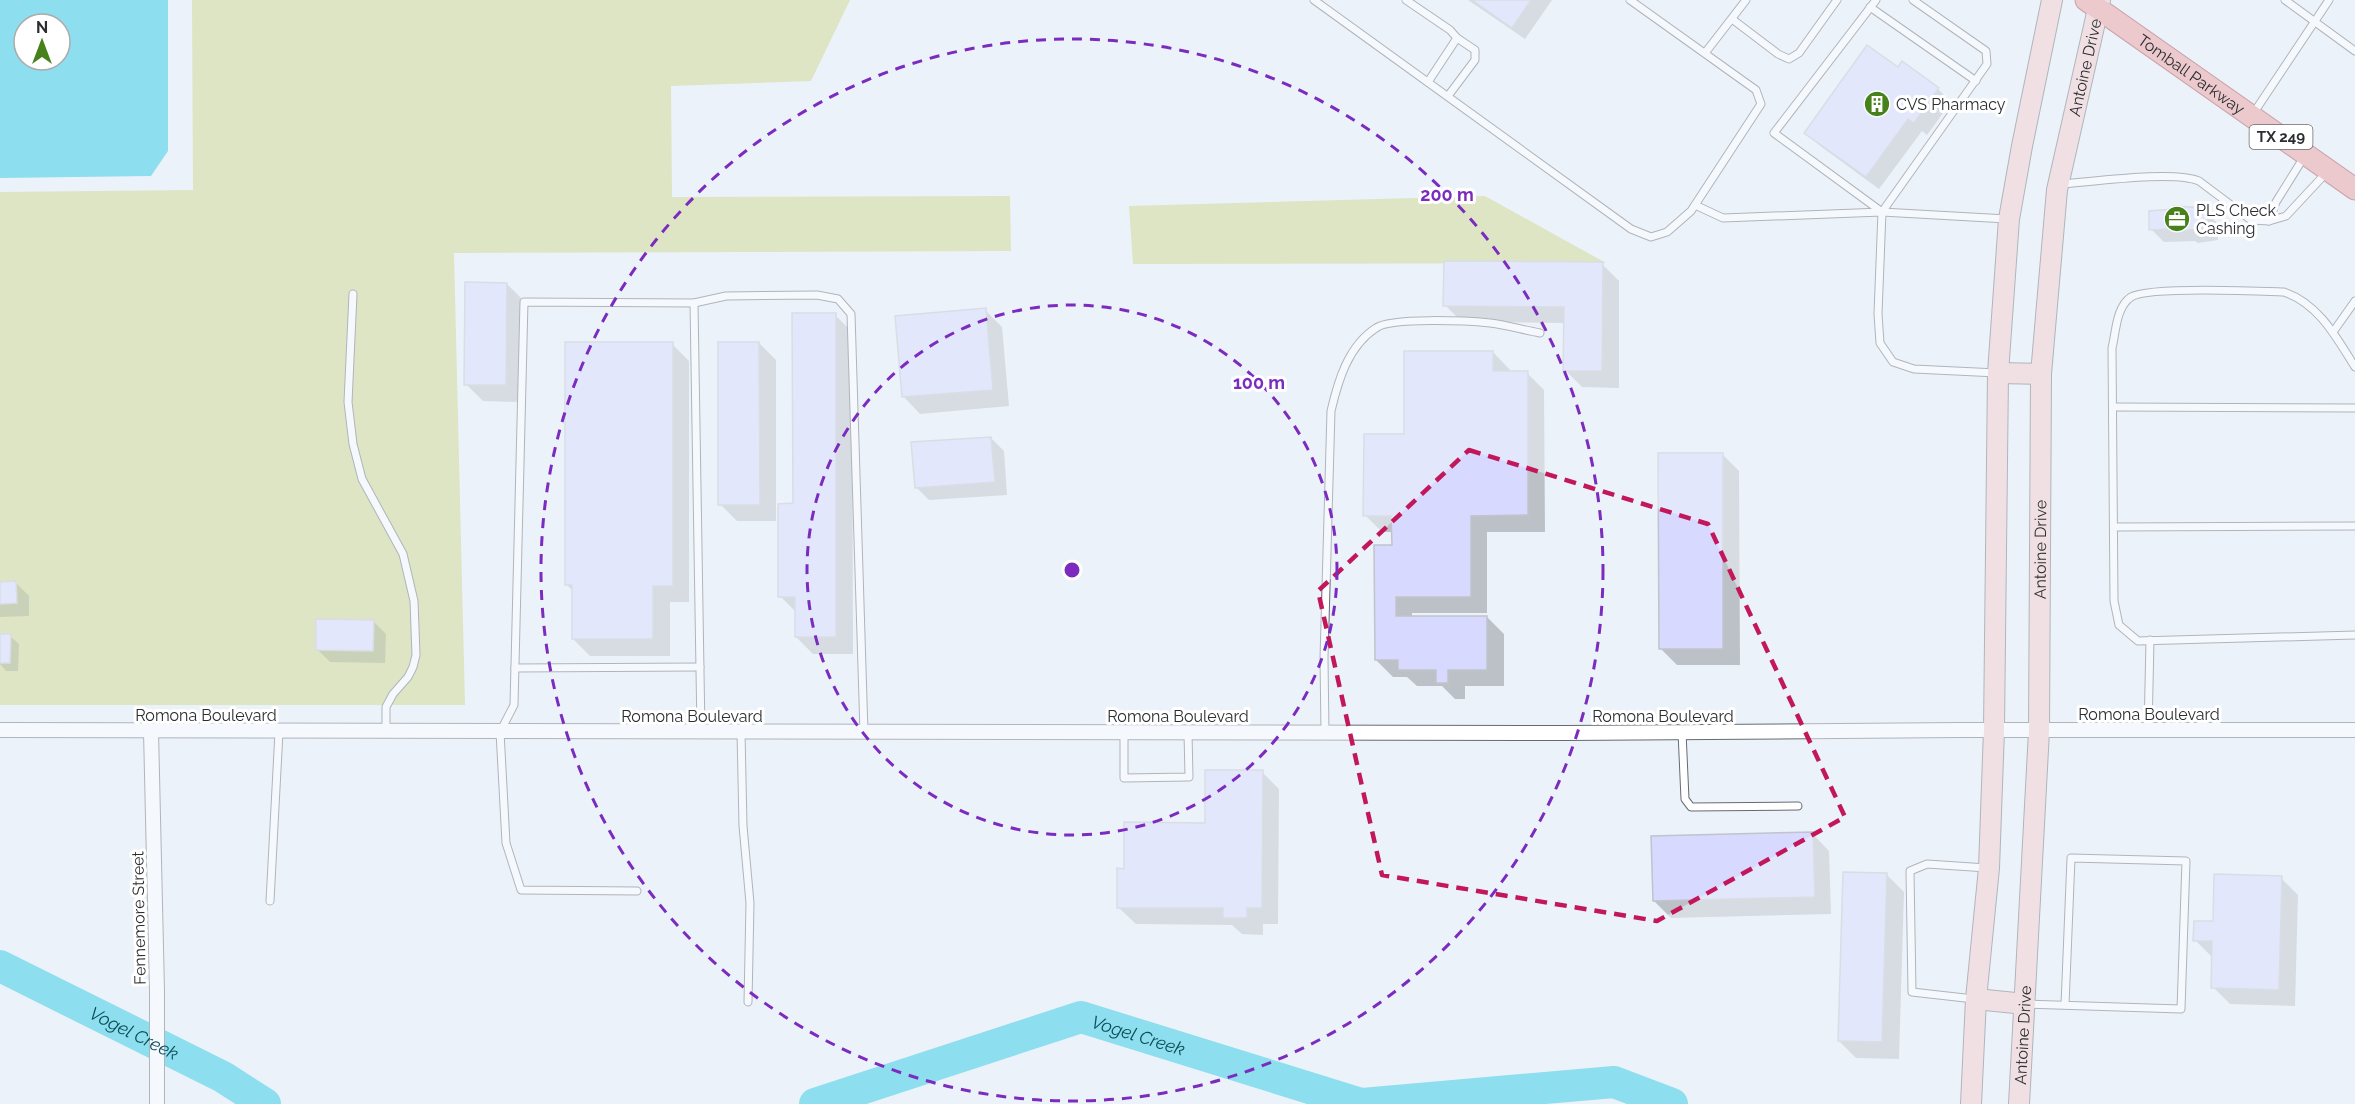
<svg xmlns="http://www.w3.org/2000/svg" width="2355" height="1104" viewBox="0 0 2355 1104" font-family="Raleway,sans-serif">
	<rect width="100%" height="100%" fill="#ecf2f9"/>
	<g fill="#cad485">
		<polygon points="192,0 850,0 811,81 671,86 672,197 1010,196 1011,251 454,253 465,705 0,705 0,192 193,190"/>
		<polygon points="1485,196 1606,263 1133,264 1129,206"/>
	</g>
	<path fill="#19c5e1" fill-rule="evenodd" d="M0 0H168V151L151 176 0 178ZM24 24H60V60H24Z"/>
	<g fill="#0003">
		<polygon points="1468,0 1552,0 1525,39"/>
		<polygon points="1938,89 1951,102 1927,135 1922,131 1879,189 1819,145 1806,133"/>
		<polygon points="2205,210 2217,223 2218,240 2198,243 2195,241 2164,242 2151,229"/>
		<polygon points="1602,264 1619,281 1619,388 1582,387 1565,370 1565,323 1462,322 1445,305"/>
		<polygon points="507,284 524,301 523,402 483,401 466,384"/>
		<polygon points="985,310 1002,327 1009,406 920,414 903,396"/>
		<polygon points="835,315 852,332 853,654 813,654 796,637 796,612 780,596 794,504"/>
		<polygon points="759,343 776,360 776,521 737,521 720,504"/>
		<polygon points="672,344 689,361 689,602 670,602 670,656 590,656 573,639 573,591 566,584"/>
		<polygon points="1493,352 1510,370 1510,373 1527,373 1544,390 1545,532 1487,532 1487,613 1412,613 1412,617 1487,617 1504,634 1504,686 1465,686 1465,699 1455,699 1442,686 1417,686 1407,677 1393,677 1376,660 1393,547 1393,532 1382,532 1365,515 1405,435"/>
		<polygon points="991,438 1004,451 1007,495 929,500 916,487"/>
		<polygon points="1722,454 1739,471 1740,665 1677,665 1660,648"/>
		<polygon points="0,583 16,583 29,596 29,616 0,617"/>
		<polygon points="373,621 386,634 385,663 330,662 317,649"/>
		<polygon points="0,636 10,636 19,644 18,671 6,671 0,664"/>
		<polygon points="1262,772 1279,789 1278,924 1263,924 1263,935 1242,934 1232,925 1136,924 1118,907 1125,870 1206,824"/>
		<polygon points="1812,833 1829,851 1831,914 1671,918 1654,901"/>
		<polygon points="1887,875 1904,892 1899,1059 1856,1058 1839,1041"/>
		<polygon points="2281,878 2298,895 2295,1006 2230,1004 2213,987 2212,957 2195,940 2215,923"/>
	</g>
	<g fill="none" stroke-linecap="round" stroke-linejoin="round">
		<g stroke="#19c5e1" stroke-width="32">
			<path id="s1" d="M0 966 223 1077 265 1104"/>
			<path id="s2" d="M815 1104 1081 1017 1361 1104"/>
			<polyline points="1362,1104 1614,1082 1672,1104"/>
		</g>
	</g>
	<g fill="#d7d9ff" stroke="#c2c3cb" stroke-width="1.5">
		<polygon points="1472,0 1531,0 1512,28"/>
		<polygon points="1867,45 1898,67 1902,61 1939,88 1914,123 1908,119 1866,177 1804,133"/>
		<polygon points="2174,206 2205,208 2206,227 2183,231 2183,228 2149,230 2149,211 2174,209"/>
		<polygon points="1444,261 1603,262 1602,371 1563,371 1564,307 1443,306"/>
		<polygon points="465,282 507,283 506,385 464,385"/>
		<polygon points="986,308 993,390 902,397 895,316"/>
		<polygon points="792,313 836,313 836,637 795,637 795,597 778,597 778,504 793,503"/>
		<polygon points="565,342 673,342 673,586 653,586 653,639 572,639 572,585 565,585"/>
		<polygon points="718,342 759,342 760,505 718,505"/>
		<polygon points="1404,351 1493,351 1493,371 1528,371 1528,515 1471,516 1471,597 1396,597 1396,616 1487,616 1487,670 1448,670 1448,683 1436,683 1436,670 1398,670 1398,660 1375,660 1374,545 1392,545 1391,516 1363,516 1364,434 1404,434"/>
		<polygon points="991,437 995,482 915,488 911,442"/>
		<polygon points="1658,453 1723,453 1723,649 1659,649"/>
		<polygon points="16,581 17,603 0,604 0,582"/>
		<polygon points="316,619 374,620 373,651 316,650"/>
		<polygon points="0,634 11,634 10,663 0,663"/>
		<polygon points="1205,770 1263,770 1262,908 1247,908 1247,918 1223,918 1223,908 1117,908 1117,868 1124,869 1124,822 1205,823"/>
		<polygon points="1813,832 1815,897 1653,901 1651,836"/>
		<polygon points="1843,872 1887,873 1882,1042 1838,1041"/>
		<polygon points="2214,874 2282,876 2279,990 2211,988 2212,941 2193,941 2194,921 2213,921"/>
	</g>
	<g fill="none" stroke-linecap="round" stroke-linejoin="round">
		<g stroke="#666b71" stroke-width="9">
			<g id="lane">
				<polyline points="1314,0 1631,229 1651,237 1667,232 1691,211 1761,104 1756,90 1630,0"/>
				<polyline points="1406,0 1450,30 1457,38 1428,82"/>
				<polyline points="1876,0 1774,133 1882,212 1878,314 1880,343 1893,362 1914,369 1997,373"/>
				<polyline points="2285,0 2355,51"/>
				<polyline points="1870,7 1976,81"/>
				<polyline points="1732,19 1778,54 1789,59 1799,53 1837,0"/>
				<polyline points="1705,53 1746,0"/>
				<polyline points="1448,96 1475,60 1475,50 1457,38"/>
				<polyline points="2253,114 2329,0"/>
				<path d="M2061 184C2091 182 2174 170 2199 181L2251 220 2269 221 2286 216 2327 172"/>
				<polyline points="1695,205 1723,218 1882,212 2007,219"/>
				<polyline points="1882,212 1987,64 1986,51 1913,0"/>
				<polyline points="2269,221 2276,202 2304,157"/>
				<polyline points="353,294 348,402 353,444 362,479 403,554 414,601 416,655 413,667 408,677 393,694 386,707 386,730"/>
				<polyline points="694,303 726,296 817,295 838,299 851,314 864,732"/>
				<polyline points="2333,332 2355,301"/>
				<path d="M2355 367C2336 337 2319 304 2284 292 2257 291 2149 286 2131 297 2116 307 2116 332 2112 348L2114 601 2119 625 2138 641 2355 635"/>
				<polyline points="2113,407 2355,408"/>
				<polyline points="2114,527 2355,526"/>
				<polyline points="515,668 700,667"/>
				<polyline points="2148,731 2150,640"/>
				<polyline points="741,732 743,826 750,903 748,1002"/>
				<polyline points="1682,732 1685,799 1691,807 1798,806"/>
				<polyline points="1124,733 1124,778 1189,777 1188,733"/>
				<path d="M1325 733 1324 658 1331 411C1338 381 1348 346 1376 328 1391 317 1469 321 1490 323 1507 325 1523 330 1540 333"/>
				<polyline points="637,891 521,890 506,843 500,732 514,705 524,302 694,303 701,732"/>
				<polyline points="270,901 279,732"/>
				<polyline points="1974,999 1912,992 1910,871 1927,864 1987,868"/>
				<polyline points="2027,1004 2181,1009 2186,861 2071,858 2065,1005"/>
			</g>
		</g>
		<g stroke="#666b71" stroke-width="16">
			<g id="street">
				<polyline points="0,730 1567,733 1961,730 2355,730"/>
				<polyline points="151,731 157,991 157,1104"/>
			</g>
		</g>
		<g stroke="#666b71" stroke-width="22">
			<g id="secondary">
				<polyline points="1998,373 2041,374"/>
				<polyline points="1976,999 2025,1004"/>
				<polyline points="1971,1104 1976,999 1989,868 1994,730 1998,373 2009,219 2022,146 2052,0"/>
				<path id="s3" d="M2019 1104 2039 731 2041 374 2057 190 2100 0"/>
			</g>
		</g>
		<g stroke="#9e4445" stroke-width="23">
			<g id="primary">
				<path id="s4" d="M2086 0 2355 189"/>
			</g>
		</g>
		<use href="#lane" stroke="#fff" stroke-width="7"/>
		<use href="#street" stroke="#fff" stroke-width="14"/>
		<use href="#secondary" stroke="#f4cbca" stroke-width="20"/>
		<use href="#primary" stroke="#e99796" stroke-width="21"/>
	</g>
	<path d="M0 0H2355V1104H0ZM1469 450 1708 524 1845 817 1657 921 1382 875 1318 591Z" fill="#ecf2f9" fill-opacity=".55" fill-rule="evenodd"/>
	<path fill="none" stroke="#c2185b" stroke-width="4.5" stroke-dasharray="12 8" stroke-linejoin="round" d="M1469 450 1708 524 1845 817 1657 921 1382 875 1318 591Z"/>
	<g fill="none" stroke="#7b2cbf" stroke-width="3" stroke-dasharray="10 8">
		<circle cx="1072" cy="570" r="265"/>
		<circle cx="1072" cy="570" r="531"/>
	</g>
	<defs>
		<g id="building-disc" transform="scale(1.35)"><circle r="9.5" fill="#47811c" stroke="#fff"/><path d="M-4-6H4V6H1V3H-1V6H-4ZM-2.5-4.3h1.7v1.8h-1.7ZM.8-4.3h1.7v1.8H.8ZM-2.5-1h1.7V.8h-1.7ZM.8-1h1.7V.8H.8Z" fill="#fff"/></g>
		<g id="office-disc" transform="scale(1.35)"><circle r="9.5" fill="#47811c" stroke="#fff"/><path d="M-6-3h4V-5.5h4V-3h4V5H-6ZM-1-4.5V-3h2v-1.5ZM-6 0V1H6V0Z" fill="#fff"/></g>
	</defs>
	<g fill-rule="evenodd">
		<use href="#building-disc" x="1877" y="104"/>
		<use href="#office-disc" x="2177" y="219"/>
	</g>
	<g text-anchor="middle" dominant-baseline="central" stroke-width="6" stroke-linejoin="round" paint-order="stroke">
		<rect fill="#fff" stroke="#6b6c6e" stroke-width="1.5" x="2249.5" y="125" width="63" height="24" rx="4.5"/>
		<g font-size="15" font-weight="bold" fill="#2c2d30">
			<text x="2281" y="137">TX 249</text>
		</g>
		<g font-size="16" fill="#2c2d30" stroke="#fff">
			<text stroke="none"><textPath href="#s3" startOffset="1041">Antoine Drive</textPath></text>
			<text stroke="none"><textPath href="#s4" startOffset="129">Tomball Parkway</textPath></text>
			<text stroke="none"><textPath href="#s3" startOffset="555">Antoine Drive</textPath></text>
			<text x="2149" y="714">Romona Boulevard</text>
			<text x="206" y="715">Romona Boulevard</text>
			<text x="692" y="716">Romona Boulevard</text>
			<text x="1178" y="716">Romona Boulevard</text>
			<text x="1663" y="716">Romona Boulevard</text>
			<text transform="translate(139 918) rotate(-91)">Fennemore Street</text>
			<text stroke="none"><textPath href="#s3" startOffset="69">Antoine Drive</textPath></text>
		</g>
		<g font-size="16" fill="#2c2d30" stroke="#fff" text-anchor="start">
			<text x="1896" y="104">CVS Pharmacy</text>
			<text x="2196" y="210">PLS Check<tspan x="2196" dy="18">Cashing</tspan></text>
		</g>
		<g font-size="18" font-style="italic" fill="#0c4d59" stroke="#fff">
			<text stroke="none"><textPath href="#s1" startOffset="150">Vogel Creek</textPath></text>
			<text stroke="none"><textPath href="#s2" startOffset="340">Vogel Creek</textPath></text>
		</g>
	</g>
	<circle cx="1072" cy="570" r="9" fill="#7b2cbf" stroke="#fff" stroke-width="3"/>
	<g font-size="18" text-anchor="middle" font-weight="bold" fill="#7b2cbf" stroke="#fff" stroke-width="6" stroke-linejoin="round" paint-order="stroke">
		<text x="1447" y="201">200 m</text>
		<text x="1259" y="389">100 m</text>
	</g>
	<g transform="translate(42 42)"><circle r="28" fill="#ffffff" stroke="#ababac" stroke-width="1.5"/>
	<path d="M0-4.5L10 22L0 15L-10 22Z" fill="#47811c"/>
	<text y="-9" font-size="16" font-weight="bold" text-anchor="middle" fill="#2c2d30">N</text>
	</g>
</svg>
